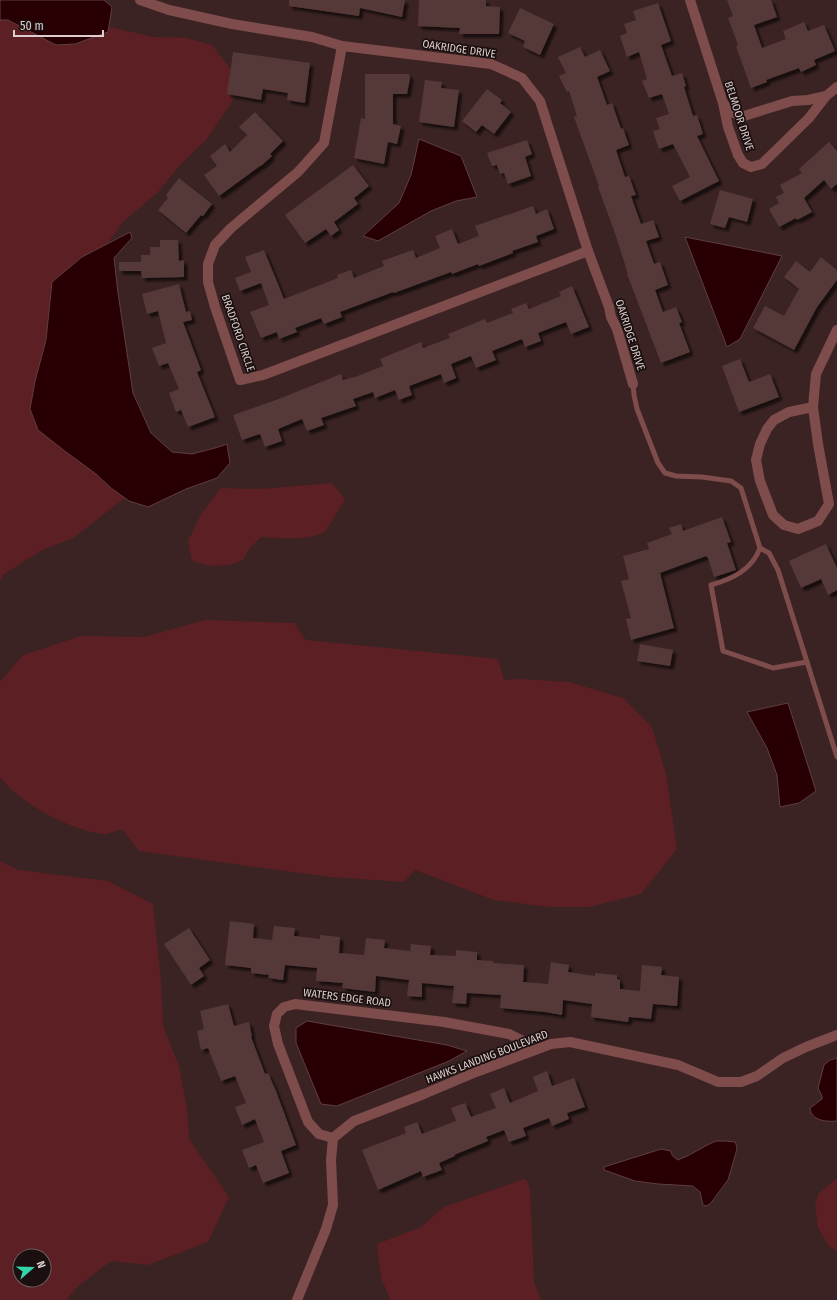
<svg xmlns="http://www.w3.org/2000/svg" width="837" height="1300" viewBox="0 0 837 1300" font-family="'Fira Sans Condensed',sans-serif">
	<defs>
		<filter id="shadow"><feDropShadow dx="3.5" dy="3.5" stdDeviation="1" flood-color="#0009"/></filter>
	</defs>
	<rect width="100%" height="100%" fill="#3b2323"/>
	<g fill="#5c1f23" fill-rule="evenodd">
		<polygon points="0,20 8,20 56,45 75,44 108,32 109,27 154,37 187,38 212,45 236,76 233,100 206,140 182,163 158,192 124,221 107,244 82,257 52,282 46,340 35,381 30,409 38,430 66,452 96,474 111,488 125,498 73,538 42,550 4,574 0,580"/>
		<path d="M332 483 345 499C339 508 331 524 325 531 315 541 275 538 261 537L250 548 243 560 229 565 209 566 192 561 188 541 201 514 221 488 260 489Z"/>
		<path d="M206 620 294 623 306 640 498 659 504 680 520 679 569 682 623 698 652 727 666 774 677 849 641 894 589 907H550L494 900 415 870 404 882 330 877 139 851 122 829C115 831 107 835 101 834 69 829 19 803 0 777V682L23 655 81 636 144 637Z"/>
		<path d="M0 861 18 870 108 881 153 904 161 981 163 1026 179 1066 187 1109 189 1139 229 1197 208 1242 148 1265 111 1261 78 1286 66 1300H0ZM20 1256H44V1280H20Z"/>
		<polygon points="837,1178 837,1251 830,1247 818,1228 815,1207 818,1194"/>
		<polygon points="524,1179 527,1181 530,1189 534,1282 541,1300 390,1300 381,1277 377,1244 421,1227 444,1207"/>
	</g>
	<g fill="#280003" stroke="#5f3e40">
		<polygon points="0,0 104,0 112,7 108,32 75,44 56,45 8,20 0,20"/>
		<polygon points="419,139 461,156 477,197 456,201 431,211 378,241 363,236 399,203 411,175"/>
		<polygon points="130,232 132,238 114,258 118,293 133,393 151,433 172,452 192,454 215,448 227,444 230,463 217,478 186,489 148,507 129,501 111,488 96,474 66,452 38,430 30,409 35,381 46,340 52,282 82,257"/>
		<polygon points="685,237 782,256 740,339 727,347"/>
		<polygon points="788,703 816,791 799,803 780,807 777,775 767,748 747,712"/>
		<polygon points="307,1021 447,1045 467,1051 449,1061 337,1106 321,1104 296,1043 296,1028"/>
		<path d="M837 1058V1121C827 1122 811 1121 810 1108L822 1099V1096L818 1088 824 1065 830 1060Z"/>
		<path d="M716 1141H725L735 1142 736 1144 737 1149 728 1180 710 1204 706 1206 703 1205 700 1192 693 1186 658 1184 635 1181 604 1170V1167L661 1149 671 1151C671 1155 674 1158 678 1160 692 1155 703 1146 716 1141Z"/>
	</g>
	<g fill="#543939" filter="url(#shadow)">
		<polygon points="289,0 405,0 402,17 360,8 359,16 289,6"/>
		<polygon points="419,0 486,0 486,6 500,7 499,34 459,34 460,28 418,26"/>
		<polygon points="727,0 771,0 777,17 754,25 762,48 786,39 783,31 804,22 808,31 824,25 835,51 814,60 816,65 801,72 799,68 766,80 767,82 751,88 736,46 738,45 728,18 733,16"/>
		<polygon points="658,3 671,41 661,45 672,76 682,73 686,86 684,87 693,116 697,115 703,134 697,136 719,181 680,201 672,186 690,177 673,144 659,149 653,131 660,129 656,118 669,114 662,94 649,98 642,81 647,79 639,52 627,57 620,36 627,33 624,24 636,20 633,11"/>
		<polygon points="520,8 554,24 540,55 523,47 525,41 508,33"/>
		<polygon points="580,47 585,57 600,50 610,71 597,77 607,105 612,103 621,129 623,128 629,145 616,150 625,177 629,176 636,195 631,196 641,224 653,220 659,237 646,241 654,264 660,262 668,285 655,290 663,312 676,307 682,322 679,323 690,352 661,363 627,274 628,274 615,233 598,187 599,186 574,117 577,116 569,91 567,92 559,76 566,73 558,57"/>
		<polygon points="233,52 310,63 305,103 287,100 288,93 263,89 261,100 227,94"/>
		<polygon points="365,74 409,74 410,78 407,94 393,94 393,124 401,126 397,144 388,142 384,164 354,158 361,118 365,119"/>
		<polygon points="425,80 442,82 441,88 459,90 454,127 419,122"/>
		<polygon points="487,89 502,100 500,103 511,112 494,134 482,125 476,132 462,121"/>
		<polygon points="255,112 283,141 270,154 272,156 261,166 260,166 219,196 204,175 217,166 210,156 225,144 230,152 247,135 239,127"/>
		<polygon points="527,140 532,154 525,157 531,176 508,184 504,173 500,174 497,165 492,166 487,153"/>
		<polygon points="829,142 837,151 837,184 831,189 824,180 804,198 812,212 797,220 796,218 779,227 769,209 779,203 776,197 784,193 780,185 802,173 799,169"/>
		<polygon points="353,165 369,186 354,198 358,204 334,222 339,230 331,236 326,229 305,243 285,215"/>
		<polygon points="179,178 212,204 203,216 201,215 186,233 158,210 168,198 166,195"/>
		<polygon points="720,190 753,199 747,222 729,217 725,228 710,224"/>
		<polygon points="533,206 536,214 547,209 554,229 536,236 538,242 512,251 513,253 479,266 478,264 452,274 451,272 394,293 393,292 340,312 342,317 324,324 321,318 295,328 297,332 279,339 277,332 261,338 250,312 269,305 261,283 240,291 235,278 251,272 245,257 264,250 284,299 338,278 337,275 351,270 354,278 384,266 382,261 413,250 416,258 440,248 435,236 452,229 458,244 479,236 475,226"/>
		<polygon points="160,240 178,240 179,261 184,260 184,277 142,278 141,271 119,271 119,262 141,262 141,255 150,255 150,247 160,247"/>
		<polygon points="821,257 837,270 837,280 817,307 794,350 753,328 765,306 784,316 799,289 784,277 796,261 810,272"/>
		<polygon points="179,284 186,312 190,311 192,320 183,322 201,370 197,372 215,417 188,427 181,410 176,412 169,393 179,389 168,363 159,366 152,348 166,343 158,311 147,314 142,294"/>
		<polygon points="572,286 589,327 571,334 566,322 538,333 541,341 525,347 522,339 492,351 496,360 476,368 471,356 451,364 456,378 444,383 441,374 409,386 412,395 399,400 395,390 375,398 373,392 353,399 356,406 321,418 324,425 307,431 302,419 278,429 282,441 265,447 260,434 242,440 233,415 276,400 341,374 343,380 355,377 383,366 380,359 421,342 423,348 450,338 448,334 485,319 487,323 513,313 511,309 526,303 529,309 561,296 559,292"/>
		<polygon points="740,359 749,382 770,374 779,397 739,412 722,366"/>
		<polygon points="722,517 731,542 727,543 736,570 714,577 708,558 706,556 660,573 674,628 631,640 626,619 631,618 621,581 629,579 623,556 649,549 647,543 672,534 669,528 681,524 683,531"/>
		<polygon points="826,544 837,568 837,590 828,595 821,579 801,588 789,561"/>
		<polygon points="640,644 673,650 670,666 637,661"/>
		<polygon points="230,921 254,924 253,938 272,940 274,926 295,928 294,936 320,939 320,935 340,937 339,953 364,955 366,938 385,940 384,948 410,951 411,944 431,946 430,955 456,956 456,950 477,952 477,960 493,961 493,963 524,965 523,982 548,984 551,962 569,965 568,972 595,976 595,973 617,975 617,979 620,980 620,989 640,991 642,965 662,967 661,975 679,977 677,1006 653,1004 651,1019 629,1017 628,1022 591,1017 592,1004 563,1000 562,1015 545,1012 500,1008 501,995 467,993 466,1004 452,1003 454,986 422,983 422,997 407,996 409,980 376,976 375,992 342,988 343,983 316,981 317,968 285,965 283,980 268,978 269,975 251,973 251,968 225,965"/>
		<polygon points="189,928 210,960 199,968 204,976 191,985 164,944"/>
		<polygon points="228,1004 234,1026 249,1022 252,1037 251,1037 265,1074 268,1073 276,1091 296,1145 281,1151 289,1173 263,1183 256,1165 249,1168 242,1150 264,1142 255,1119 242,1125 235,1107 246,1103 235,1076 221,1081 208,1048 201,1050 197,1031 204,1029 200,1011"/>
		<polygon points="547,1071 552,1086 574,1078 585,1107 567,1113 569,1119 552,1126 549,1118 523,1128 526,1136 509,1142 504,1130 486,1137 488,1141 454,1155 455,1156 439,1163 442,1170 423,1177 421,1171 378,1190 362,1150 406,1133 404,1127 417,1122 422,1134 456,1121 451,1108 465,1103 471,1117 496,1108 490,1094 504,1088 510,1103 538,1091 533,1077"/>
	</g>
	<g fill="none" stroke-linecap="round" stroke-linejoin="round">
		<g stroke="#7f4c4c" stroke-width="5">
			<path d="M633 384 634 395 637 409 658 463 665 473 676 476 702 477 731 481 741 488 760 548C752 570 732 579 711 585L723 651 773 668 807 662"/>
			<polyline points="760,548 769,553 778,570 837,757"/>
		</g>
		<g stroke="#7f4c4c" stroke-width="10">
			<polyline points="140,0 169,10 232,24 312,37 342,46 491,64 522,78 540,101 588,251 609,307 611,317 617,329 633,384"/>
			<polyline points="690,0 723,103 728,127 738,155 743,163 751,167 762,164 809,118 826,96 837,87"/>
			<polyline points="342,46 324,143 298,172 231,228 215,245 208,264 208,282 215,307 240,380 263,375 588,251"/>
			<path d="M723 103C729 111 734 115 744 116L792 101 808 100 826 96"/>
			<polyline points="813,407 789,412 774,420 767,429 760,444 756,460 760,481 773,515 784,525 798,529 818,521 829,504 818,444 813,407 816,374 837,330"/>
			<polyline points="333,1138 319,1134 308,1122 278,1044 274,1026 277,1014 284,1007 295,1004 444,1022 509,1034 521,1040 526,1053"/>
			<polyline points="297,1300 326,1229 333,1205 331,1160 333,1138 354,1121 424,1094 476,1072 551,1044 570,1042 678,1065 718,1082 741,1082 757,1076 783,1058 806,1047 837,1035"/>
		</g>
	</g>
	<g text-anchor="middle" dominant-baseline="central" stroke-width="3.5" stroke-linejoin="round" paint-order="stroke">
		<g font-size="11" fill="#decdcd" stroke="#1b1010">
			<text transform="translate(459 49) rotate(8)">OAKRIDGE DRIVE</text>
			<text transform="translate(739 116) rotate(72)">BELMOOR DRIVE</text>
			<text transform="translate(238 333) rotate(71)">BRADFORD CIRCLE</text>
			<text transform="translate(630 335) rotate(72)">OAKRIDGE DRIVE</text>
			<text transform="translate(347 998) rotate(7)">WATERS EDGE ROAD</text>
			<text transform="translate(487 1057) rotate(-21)">HAWKS LANDING BOULEVARD</text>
		</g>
	</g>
	<g transform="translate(32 1268) rotate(70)"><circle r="19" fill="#1b1010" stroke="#695c5c"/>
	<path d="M0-3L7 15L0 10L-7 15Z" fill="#33d4a8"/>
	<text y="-6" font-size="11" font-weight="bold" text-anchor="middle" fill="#decdcd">N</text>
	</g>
	<path d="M14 30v6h89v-6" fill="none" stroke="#decdcd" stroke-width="2"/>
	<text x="20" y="30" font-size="12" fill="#decdcd" stroke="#1b1010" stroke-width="3" paint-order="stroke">50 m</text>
</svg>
